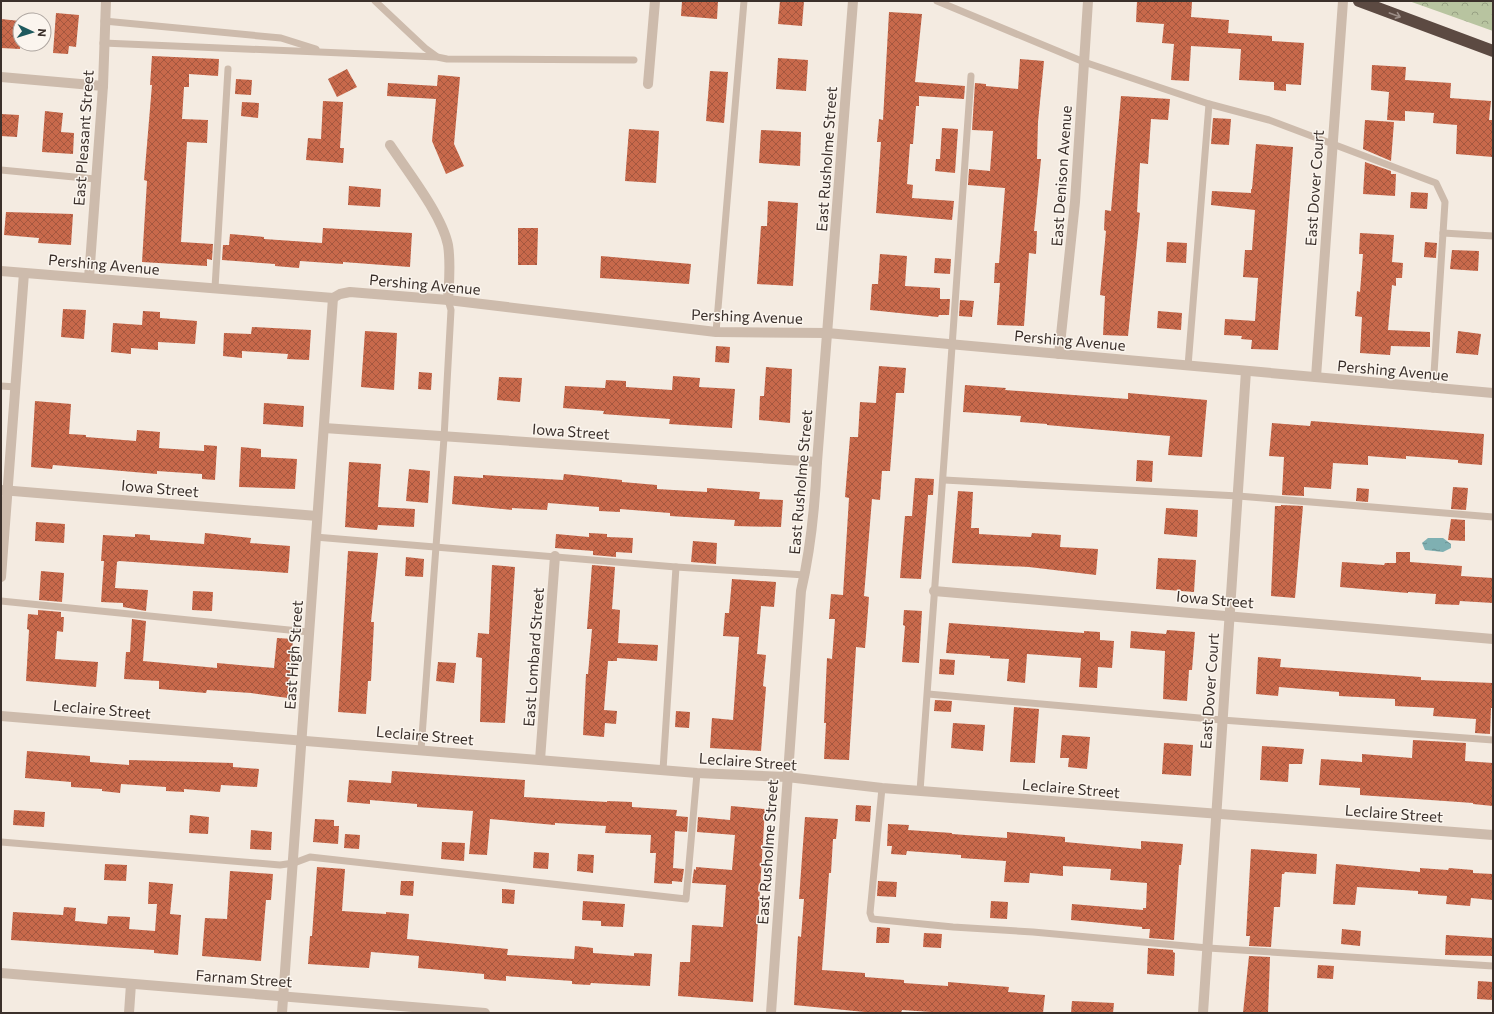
<svg xmlns="http://www.w3.org/2000/svg" width="1494" height="1014" viewBox="0 0 1494 1014" font-family="Commissioner,sans-serif">
	<defs>
		<pattern id="park-crowns" width="20" height="18" patternUnits="userSpaceOnUse"><rect width="20" height="18" fill="#b8c4a0"/><path d="M2 6a3 3 0 1 1 6 0M12 15a3 3 0 1 1 6 0" fill="none" stroke="#97a083"/></pattern>
		<pattern id="water-ripples" width="26" height="14" patternUnits="userSpaceOnUse"><rect width="26" height="14" fill="#7fb0b2"/><path d="M2 4q2-2 4 0t4 0M15 11q2-2 4 0t4 0" fill="none" stroke="#699091"/></pattern>
		<pattern id="building-cross-hatch" width="8" height="8" patternUnits="userSpaceOnUse"><rect width="8" height="8" fill="#c8694b"/><path d="M0 0l8 8M0 8l8-8" fill="none" stroke="#a4573f"/></pattern>
	</defs>
	<rect width="100%" height="100%" fill="#f4ebe1"/>
	<polygon fill="url(#park-crowns)" points="1409,1 1493,1 1493,31"/>
	<polygon fill="url(#water-ripples)" points="1428,538 1443,538 1451,544 1451,548 1443,552 1425,550 1422,543"/>
	<g fill="url(#building-cross-hatch)">
		<polygon points="682,1 718,1 717,19 681,16"/>
		<polygon points="780,1 804,1 802,26 778,24"/>
		<polygon points="1137,1 1192,2 1191,17 1229,20 1228,33 1272,36 1272,41 1304,43 1301,85 1286,84 1286,91 1274,90 1274,82 1239,80 1241,49 1191,46 1189,81 1171,80 1174,44 1162,43 1164,24 1136,22"/>
		<polygon points="889,12 922,14 915,82 965,86 964,99 919,96 919,106 916,106 913,144 910,144 907,184 913,185 912,198 954,201 952,220 876,213 881,142 877,142 879,119 883,120"/>
		<polygon points="56,13 79,15 76,47 69,46 68,54 53,53"/>
		<polygon points="1,19 20,21 20,49 1,48"/>
		<polygon points="152,56 219,59 218,76 189,74 189,87 184,87 182,119 208,120 207,143 187,142 181,242 213,244 212,260 207,259 207,266 142,262 147,181 144,180 152,85 150,85"/>
		<polygon points="778,58 808,60 806,91 776,89"/>
		<polygon points="1020,59 1044,61 1038,122 1037,159 1041,159 1034,231 1037,231 1036,254 1029,253 1024,326 997,325 1000,283 994,283 995,263 999,263 1005,188 968,185 969,169 990,171 993,131 972,130 975,83 986,84 986,86 1018,89"/>
		<polygon points="1372,65 1406,67 1405,80 1451,83 1450,98 1491,101 1489,120 1493,120 1493,157 1456,154 1457,125 1433,123 1434,113 1405,111 1405,121 1387,120 1389,92 1371,90"/>
		<polygon points="347,69 357,87 337,97 328,79"/>
		<polygon points="710,71 728,72 724,123 706,121"/>
		<polygon points="438,75 460,77 454,144 464,166 446,174 432,141 436,99 387,96 388,83 437,86"/>
		<polygon points="236,79 252,80 251,95 235,94"/>
		<polygon points="1121,96 1170,99 1168,120 1151,119 1148,164 1140,163 1137,212 1140,213 1128,336 1103,335 1105,296 1100,295 1106,231 1104,230 1105,210 1111,211"/>
		<polygon points="323,101 343,102 340,148 344,148 343,163 306,160 308,138 321,139"/>
		<polygon points="242,102 259,103 258,118 241,116"/>
		<polygon points="45,111 63,113 61,132 74,133 73,154 42,152"/>
		<polygon points="1,114 19,115 17,137 1,136"/>
		<polygon points="1213,118 1231,119 1229,145 1211,144"/>
		<polygon points="1365,120 1394,122 1391,161 1363,149"/>
		<polygon points="942,128 958,129 955,173 935,171 936,159 940,159"/>
		<polygon points="629,129 659,131 656,183 625,181"/>
		<polygon points="761,130 801,132 800,166 759,163"/>
		<polygon points="1256,144 1293,147 1278,350 1251,349 1252,340 1241,339 1242,336 1224,335 1225,319 1255,321 1258,278 1243,277 1245,250 1252,250 1255,210 1211,205 1212,191 1251,193 1251,189 1252,189"/>
		<polygon points="1365,162 1391,171 1391,174 1396,174 1395,196 1363,194"/>
		<polygon points="349,186 381,189 380,207 348,205"/>
		<polygon points="1411,192 1428,193 1427,209 1410,208"/>
		<polygon points="768,201 798,203 793,286 757,284 761,226 767,226"/>
		<polygon points="6,212 73,214 71,245 38,243 39,238 4,235"/>
		<polygon points="323,228 412,233 410,267 343,262 343,264 300,261 299,268 275,266 275,264 222,260 223,245 229,245 230,234 264,237 264,239 322,243"/>
		<polygon points="518,228 538,228 537,265 518,265"/>
		<polygon points="1360,233 1394,235 1392,262 1403,263 1402,278 1396,278 1396,286 1392,285 1388,330 1430,332 1430,347 1391,346 1390,355 1360,353 1362,317 1355,316 1357,291 1360,292 1363,254 1359,254"/>
		<polygon points="1167,242 1187,243 1186,263 1166,262"/>
		<polygon points="1425,242 1437,243 1436,258 1424,257"/>
		<polygon points="1452,250 1479,251 1478,271 1450,269"/>
		<polygon points="880,254 907,256 905,286 940,288 940,299 950,299 949,315 939,315 938,317 870,310 872,284 878,284"/>
		<polygon points="601,256 691,264 689,284 600,278"/>
		<polygon points="935,258 951,259 950,274 934,273"/>
		<polygon points="960,300 974,301 972,317 959,316"/>
		<polygon points="63,309 86,310 84,339 61,337"/>
		<polygon points="143,311 160,312 160,318 197,321 195,344 158,342 158,350 131,348 131,354 111,352 113,323 142,325"/>
		<polygon points="1158,311 1182,313 1181,330 1157,328"/>
		<polygon points="252,327 311,330 309,360 287,359 288,354 242,351 242,358 223,356 224,333 251,334"/>
		<polygon points="365,331 397,333 394,390 361,387"/>
		<polygon points="1458,331 1481,334 1478,355 1456,353"/>
		<polygon points="716,346 730,347 729,363 715,362"/>
		<polygon points="879,366 906,368 904,393 896,393 890,471 882,471 880,500 872,499 864,596 869,597 865,648 856,647 849,760 824,759 826,723 824,723 827,658 832,659 835,619 829,619 831,594 843,595 849,498 845,497 850,437 858,437 860,402 876,403"/>
		<polygon points="766,367 792,369 790,423 759,420 760,396 764,396"/>
		<polygon points="419,372 432,373 431,390 418,389"/>
		<polygon points="673,376 700,378 699,387 735,389 732,428 669,424 670,419 603,414 604,411 563,408 565,386 605,388 606,380 626,381 626,387 672,390"/>
		<polygon points="499,377 522,378 520,402 497,400"/>
		<polygon points="965,385 1006,388 1005,390 1128,399 1128,393 1207,400 1202,457 1168,455 1170,436 1047,425 1047,424 1020,422 1021,416 963,412"/>
		<polygon points="35,401 71,404 69,434 86,435 86,437 136,441 137,430 160,432 159,448 204,451 204,445 217,446 215,480 202,479 202,474 157,471 157,474 53,465 52,469 31,467"/>
		<polygon points="264,403 304,406 303,427 263,424"/>
		<polygon points="1311,421 1484,434 1482,465 1458,463 1458,460 1406,456 1406,459 1368,456 1368,465 1333,463 1331,489 1304,487 1304,496 1282,495 1284,457 1269,456 1272,423 1310,426"/>
		<polygon points="241,447 261,449 261,457 297,459 295,489 239,487"/>
		<polygon points="1137,460 1153,461 1152,482 1136,481"/>
		<polygon points="349,462 381,464 378,507 415,509 414,527 378,525 377,530 345,527"/>
		<polygon points="409,469 430,471 428,503 406,501"/>
		<polygon points="564,474 622,480 622,482 657,485 657,489 707,492 707,488 760,492 759,499 783,500 781,527 734,526 735,520 670,516 670,513 620,509 620,512 599,511 599,507 548,503 547,510 512,508 512,510 452,504 454,476 483,478 483,475 563,480"/>
		<polygon points="915,478 934,479 933,495 928,495 921,579 900,578 905,516 912,516"/>
		<polygon points="1453,487 1468,488 1466,510 1451,509"/>
		<polygon points="1357,488 1369,489 1368,502 1356,501"/>
		<polygon points="958,491 973,492 971,528 979,528 979,534 1031,537 1032,533 1061,535 1060,547 1098,549 1096,575 1029,567 952,563"/>
		<polygon points="1281,505 1303,506 1295,598 1271,596 1275,506 1281,506"/>
		<polygon points="1166,508 1198,510 1197,537 1164,534"/>
		<polygon points="1451,519 1465,520 1465,541 1448,540"/>
		<polygon points="36,522 65,524 64,543 35,541"/>
		<polygon points="205,533 251,538 250,543 290,546 288,573 119,561 117,562 115,588 148,590 146,611 123,607 123,603 101,602 104,561 101,561 103,535 135,537 135,534 150,535 150,540 204,544"/>
		<polygon points="589,533 607,534 607,537 633,538 632,553 616,552 616,557 593,555 593,551 555,548 556,534 589,537"/>
		<polygon points="693,541 717,543 716,564 691,562"/>
		<polygon points="348,551 378,553 371,622 374,622 371,681 368,681 366,714 338,712"/>
		<polygon points="1396,552 1410,552 1410,562 1462,566 1461,576 1493,578 1493,603 1460,601 1459,605 1435,604 1436,594 1408,592 1408,593 1340,587 1342,562 1384,565 1385,563 1396,563"/>
		<polygon points="406,557 424,559 423,577 405,576"/>
		<polygon points="1158,558 1196,560 1194,592 1156,589"/>
		<polygon points="492,565 515,567 505,723 480,722 482,658 476,657 478,633 489,634"/>
		<polygon points="592,565 615,567 612,609 620,610 618,643 658,645 657,661 617,658 617,661 608,661 604,710 617,711 616,724 605,723 604,737 583,735 586,674 588,674 592,629 587,629"/>
		<polygon points="41,571 64,573 62,602 39,600"/>
		<polygon points="732,579 776,582 774,607 761,606 757,654 766,655 763,686 766,687 761,751 710,748 712,718 733,720 739,637 723,636 725,613 729,613"/>
		<polygon points="193,591 213,592 212,611 192,610"/>
		<polygon points="38,610 61,612 61,617 64,617 63,632 57,631 55,659 98,662 96,687 26,681 29,630 27,629 28,614 38,615"/>
		<polygon points="904,610 922,611 919,663 902,662 905,626 903,625"/>
		<polygon points="132,619 146,621 143,661 217,668 217,663 274,668 277,638 293,639 288,698 251,693 207,690 206,693 159,689 159,681 124,679 126,652 130,652"/>
		<polygon points="949,623 1084,633 1084,631 1100,632 1100,640 1114,641 1112,668 1098,667 1097,688 1079,687 1081,658 1027,654 1025,683 1007,681 1009,659 990,658 990,656 946,653"/>
		<polygon points="1167,630 1195,632 1192,670 1189,670 1187,701 1163,699 1165,651 1130,648 1131,631 1166,634"/>
		<polygon points="1258,657 1281,659 1280,667 1421,677 1421,680 1493,683 1493,708 1491,708 1490,734 1475,733 1476,719 1433,716 1434,708 1395,706 1395,699 1339,696 1339,692 1279,687 1278,696 1256,694"/>
		<polygon points="940,659 955,660 954,675 939,674"/>
		<polygon points="438,662 456,663 454,683 436,681"/>
		<polygon points="935,700 952,701 951,712 934,711"/>
		<polygon points="1014,707 1039,709 1035,763 1010,762"/>
		<polygon points="676,711 690,712 689,728 675,727"/>
		<polygon points="953,723 985,725 983,751 951,748"/>
		<polygon points="1062,735 1090,737 1087,769 1068,767 1069,758 1060,758"/>
		<polygon points="1413,740 1466,743 1465,761 1493,763 1493,806 1473,804 1473,803 1360,795 1360,788 1319,785 1321,759 1362,762 1362,754 1412,758"/>
		<polygon points="1164,743 1193,745 1191,776 1162,774"/>
		<polygon points="1262,746 1304,749 1302,764 1289,764 1288,782 1260,780"/>
		<polygon points="27,751 90,756 90,762 129,765 129,760 233,763 233,767 259,769 257,787 221,785 220,792 184,789 184,792 166,791 166,787 121,784 120,793 102,791 102,789 71,787 71,782 25,778"/>
		<polygon points="392,771 525,780 524,797 607,802 607,801 632,802 632,807 677,810 676,816 688,817 687,832 675,831 673,868 684,869 682,882 672,881 672,884 654,883 656,853 650,853 651,835 605,833 606,826 555,823 555,825 490,819 487,855 469,854 473,811 417,807 417,804 370,800 370,804 347,802 349,780 391,783"/>
		<polygon points="856,805 871,806 870,822 855,821"/>
		<polygon points="731,806 765,809 753,1002 678,996 680,962 690,962 692,925 723,927 726,885 692,883 694,869 696,870 696,867 732,870 735,835 697,832 698,817 730,820"/>
		<polygon points="14,810 45,812 44,827 13,825"/>
		<polygon points="190,815 209,817 208,834 189,833"/>
		<polygon points="805,817 838,819 836,839 833,839 831,873 829,873 822,970 865,973 865,977 904,980 904,983 948,986 948,982 1009,987 1008,992 1045,995 1043,1013 945,1013 902,1010 901,1013 875,1013 794,1005 798,936 801,937 804,899 799,899"/>
		<polygon points="315,819 334,820 334,826 339,826 338,844 313,842"/>
		<polygon points="888,824 909,825 908,830 952,833 952,834 1007,838 1007,832 1065,837 1065,842 1141,849 1141,841 1183,844 1181,865 1179,865 1174,940 1149,938 1150,929 1142,929 1142,927 1071,920 1072,904 1143,910 1143,908 1146,908 1147,883 1110,880 1111,869 1063,866 1063,876 1030,873 1029,883 1004,882 1006,861 961,858 961,855 907,851 906,855 891,854 892,846 887,846"/>
		<polygon points="251,830 272,832 271,850 250,849"/>
		<polygon points="345,834 360,835 359,849 344,848"/>
		<polygon points="442,842 465,843 464,861 441,859"/>
		<polygon points="1251,849 1317,854 1316,874 1285,872 1284,874 1282,874 1280,907 1274,907 1271,947 1249,946 1250,936 1246,936"/>
		<polygon points="534,852 549,853 548,869 533,868"/>
		<polygon points="578,854 594,855 593,873 577,871"/>
		<polygon points="105,864 127,865 126,881 104,880"/>
		<polygon points="1336,864 1420,872 1420,868 1448,870 1449,868 1473,870 1473,873 1493,874 1493,900 1471,898 1470,906 1446,904 1447,896 1418,894 1418,891 1357,887 1355,905 1333,904"/>
		<polygon points="317,867 345,869 342,911 386,914 386,912 409,914 407,939 508,949 507,955 574,959 575,946 593,948 593,953 634,956 634,953 652,954 650,986 591,983 590,985 572,984 572,981 506,976 506,981 484,979 484,974 418,968 419,956 371,952 369,968 308,964 310,936 312,936"/>
		<polygon points="230,871 273,874 271,900 266,900 261,961 202,956 205,918 227,919"/>
		<polygon points="401,881 414,881 413,896 400,895"/>
		<polygon points="878,881 897,882 896,897 877,896"/>
		<polygon points="149,882 173,884 170,914 181,915 178,955 154,953 154,950 11,940 13,912 63,915 64,907 76,908 75,921 107,924 108,916 130,917 129,929 155,931 157,904 148,904"/>
		<polygon points="502,889 515,890 514,904 502,903"/>
		<polygon points="583,901 625,904 623,927 601,926 601,921 582,920"/>
		<polygon points="991,901 1008,902 1007,919 990,918"/>
		<polygon points="877,927 890,928 889,943 876,943"/>
		<polygon points="1342,929 1361,931 1360,946 1341,944"/>
		<polygon points="924,933 942,934 941,948 923,947"/>
		<polygon points="1446,935 1493,938 1493,956 1445,955"/>
		<polygon points="1148,948 1173,950 1173,952 1175,953 1174,976 1147,974"/>
		<polygon points="1249,956 1270,957 1268,1013 1243,1013"/>
		<polygon points="1318,965 1334,966 1333,979 1317,978"/>
		<polygon points="1478,981 1493,982 1493,1000 1477,999"/>
		<polygon points="1072,1001 1114,1003 1113,1013 1071,1013"/>
	</g>
	<g fill="none" stroke-linecap="round" stroke-linejoin="round">
		<g stroke="#cdbbac" stroke-width="7">
			<polyline points="375,1 425,48 436,56"/>
			<polyline points="937,1 1084,62 1209,104"/>
			<polyline points="104,21 281,38 316,49"/>
			<polyline points="103,43 437,57 447,59 634,60"/>
			<polyline points="1,170 95,179"/>
			<polyline points="215,288 228,69"/>
			<polyline points="716,332 744,1"/>
			<polyline points="1188,366 1209,104 1269,120 1436,183 1445,202 1443,233 1493,236"/>
			<polyline points="1,386 16,387"/>
			<polyline points="1433,389 1443,233"/>
			<polyline points="944,480 1238,496 1493,517"/>
			<polyline points="315,537 676,567 805,575"/>
			<polyline points="1,601 309,632"/>
			<polyline points="928,694 1222,720 1493,740"/>
			<polyline points="421,750 444,438 451,310 448,300"/>
			<polyline points="663,770 676,567"/>
			<polyline points="882,788 870,913 872,919 953,927 1033,932 1208,948 1493,966"/>
			<path d="M920 791C939 553 953 314 971 76"/>
			<polyline points="1,842 280,865 294,863 310,857 686,899 697,773"/>
		</g>
		<g stroke="#cdbbac" stroke-width="10">
			<polyline points="1,77 103,86"/>
			<polyline points="648,84 655,1"/>
			<path d="M390 145C408 172 442 215 448 245 451 264 449 282 448 300"/>
			<polyline points="1,271 333,298 340,294 350,292 448,300 716,332 827,333 1493,393"/>
			<polyline points="89,278 103,86 106,1"/>
			<polyline points="1059,354 1075,202 1088,1"/>
			<polyline points="1316,377 1343,1"/>
			<polyline points="324,428 817,462"/>
			<polyline points="1,490 317,516"/>
			<polyline points="1,577 24,273"/>
			<polyline points="934,591 1493,639"/>
			<polyline points="1,716 697,773 787,777 882,788 1493,835"/>
			<polyline points="540,760 555,556"/>
			<polyline points="1,973 485,1013"/>
			<polyline points="129,1013 131,984"/>
			<polyline points="282,1013 333,298"/>
			<path d="M771 1013 801 591C811 548 815 506 817 462L853 1"/>
			<polyline points="1203,1013 1246,371"/>
		</g>
		<polyline stroke="#5c4a42" stroke-width="12" points="1359,1 1493,51"/>
	</g>
	<defs><path id="oneway-shaft" d="M-6 0H5M1.5-3L5.5 0L1.5 3" fill="none" stroke-width="1.6" stroke-linecap="round" stroke-linejoin="round"/></defs>
	<use stroke="#9c8e87" href="#oneway-shaft" transform="translate(1395 15) rotate(20)"/>
	<g text-anchor="middle" dominant-baseline="central" stroke-width="3" stroke-linejoin="round" paint-order="stroke">
		<g font-size="15" fill="#3b302b" stroke="#fbf5ee">
			<text transform="translate(83 138) rotate(-86)">East Pleasant Street</text>
			<text transform="translate(826 159) rotate(-86)">East Rusholme Street</text>
			<text transform="translate(1061 176) rotate(-86)">East Denison Avenue</text>
			<text transform="translate(1314 188) rotate(-86)">East Dover Court</text>
			<text transform="translate(104 264) rotate(5)">Pershing Avenue</text>
			<text transform="translate(425 284) rotate(5)">Pershing Avenue</text>
			<text transform="translate(747 316) rotate(2)">Pershing Avenue</text>
			<text transform="translate(1070 340) rotate(5)">Pershing Avenue</text>
			<text transform="translate(1393 370) rotate(5)">Pershing Avenue</text>
			<text transform="translate(571 431) rotate(4)">Iowa Street</text>
			<text transform="translate(800 482) rotate(-85)">East Rusholme Street</text>
			<text transform="translate(160 488) rotate(5)">Iowa Street</text>
			<text transform="translate(1215 599) rotate(5)">Iowa Street</text>
			<text transform="translate(293 655) rotate(-86)">East High Street</text>
			<text transform="translate(533 657) rotate(-86)">East Lombard Street</text>
			<text transform="translate(1209 691) rotate(-86)">East Dover Court</text>
			<text transform="translate(102 709) rotate(5)">Leclaire Street</text>
			<text transform="translate(425 735) rotate(5)">Leclaire Street</text>
			<text transform="translate(748 761) rotate(4)">Leclaire Street</text>
			<text transform="translate(1071 788) rotate(5)">Leclaire Street</text>
			<text transform="translate(1394 813) rotate(4)">Leclaire Street</text>
			<text transform="translate(767 852) rotate(-86)">East Rusholme Street</text>
			<text transform="translate(244 978) rotate(4)">Farnam Street</text>
		</g>
	</g>
	<rect width="1494" height="1014" fill="none" stroke="#3b302b" stroke-width="4"/>
	<g transform="translate(32 32) rotate(94)"><circle r="19" fill="#fbf5ee" stroke="#aea6a0"/>
	<path d="M0-3L7 15L0 10L-7 15Z" fill="#1f5a5e"/>
	<text y="-6" font-size="11" font-weight="bold" text-anchor="middle" fill="#3b302b">N</text>
	</g>
</svg>
